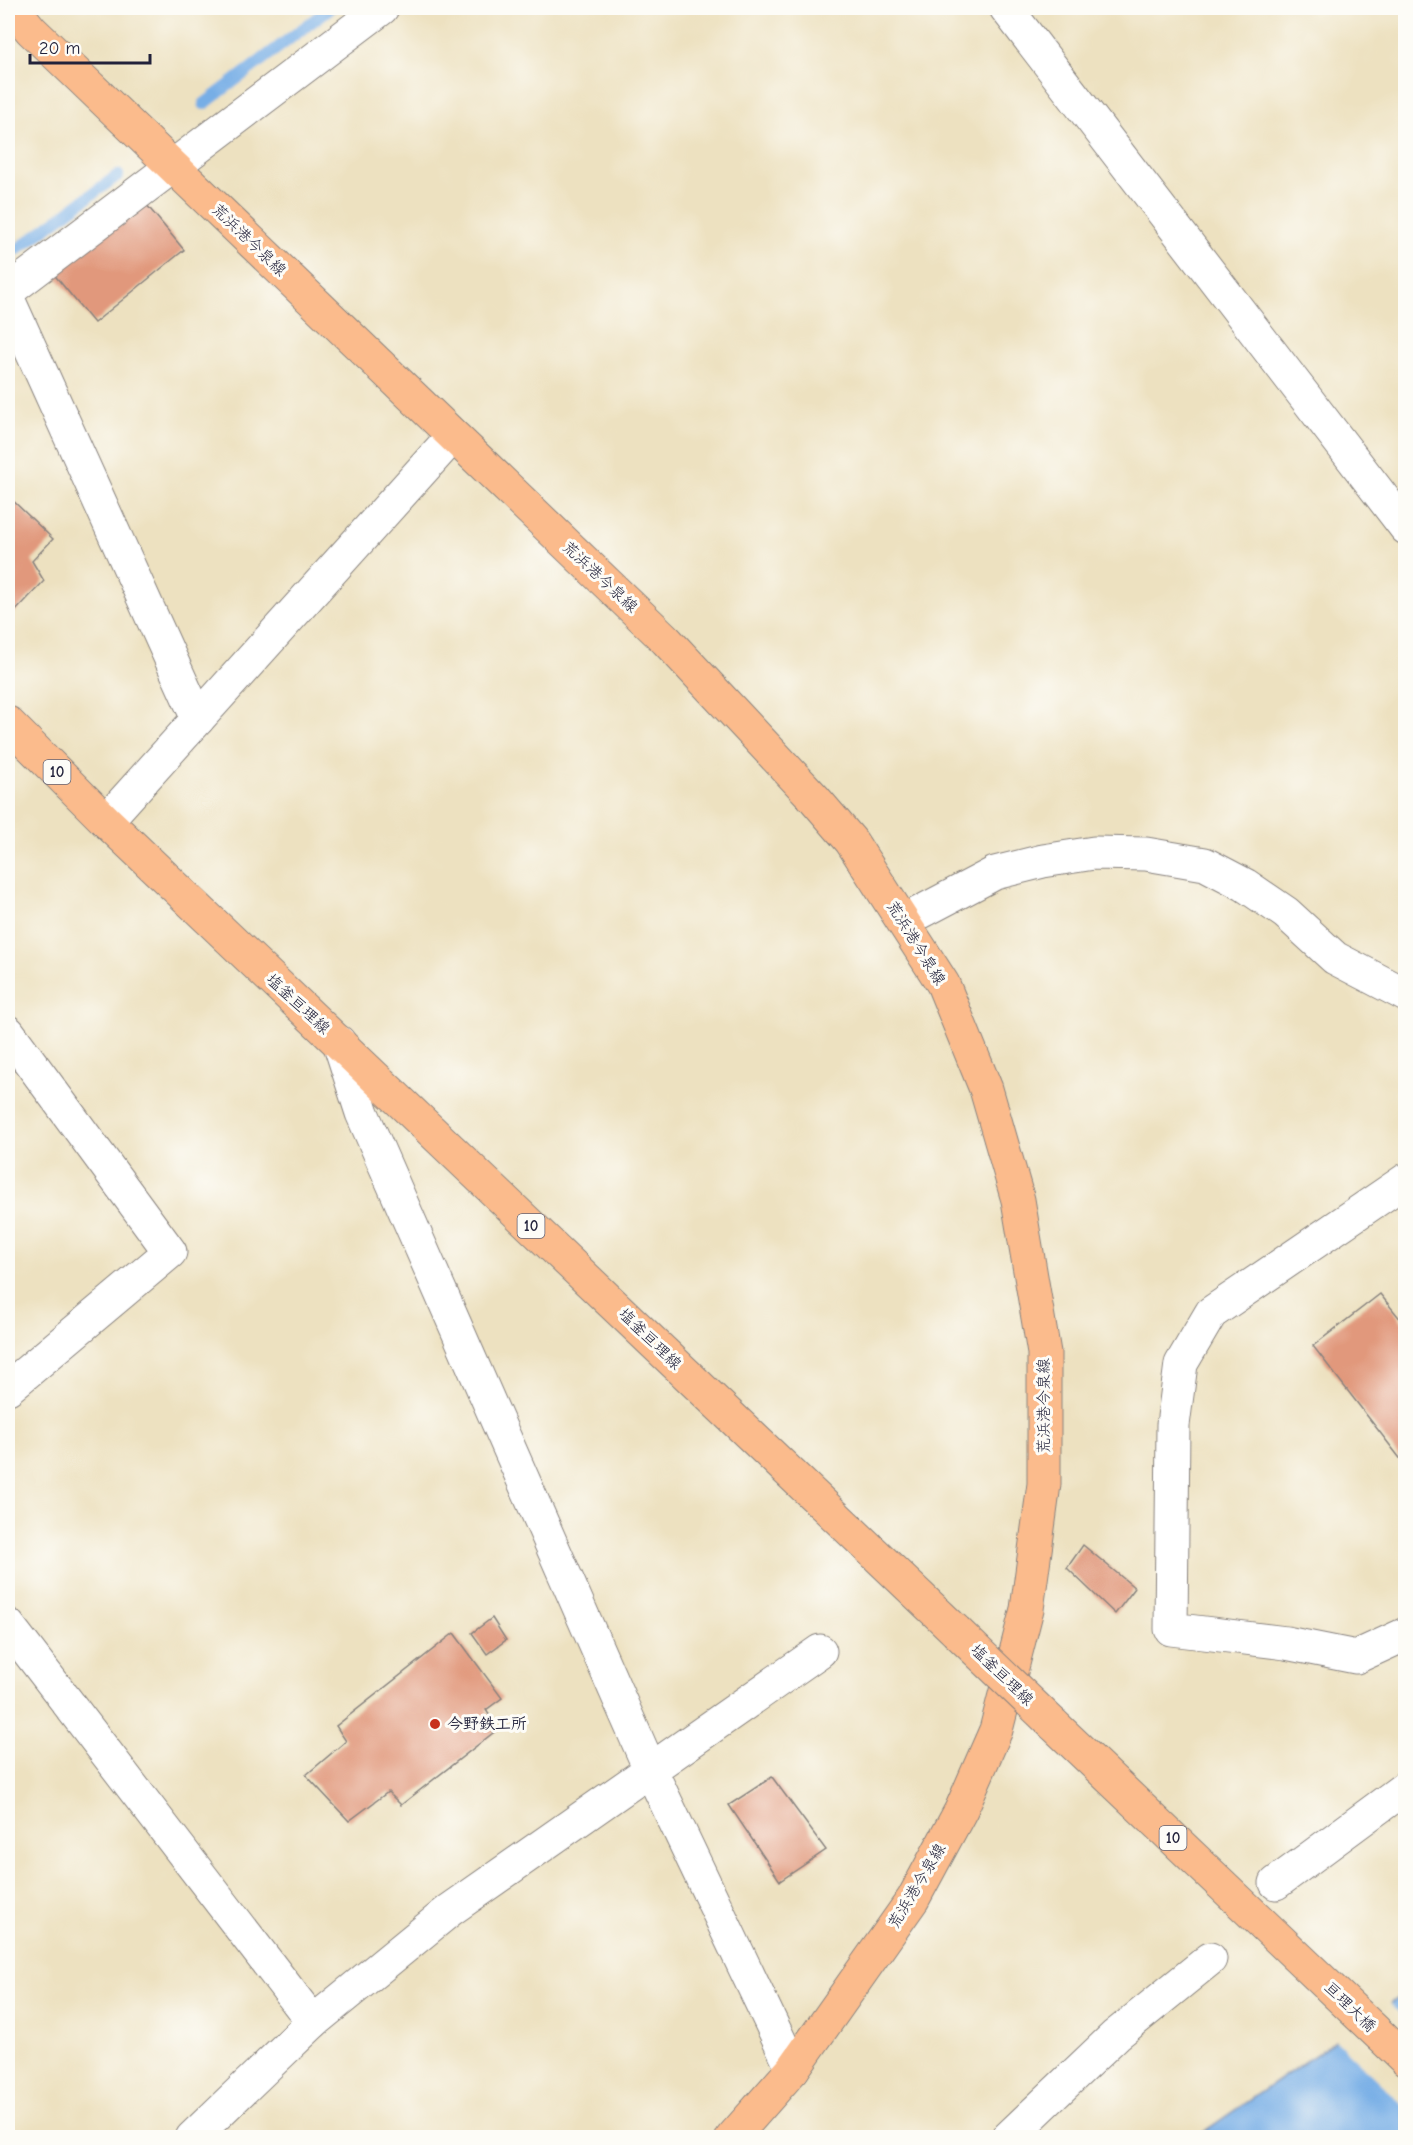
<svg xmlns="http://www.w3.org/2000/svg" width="1413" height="2145" viewBox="0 0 1413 2145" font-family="'Comic Neue','Klee One',sans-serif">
	<rect width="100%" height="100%" fill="#fdfcf7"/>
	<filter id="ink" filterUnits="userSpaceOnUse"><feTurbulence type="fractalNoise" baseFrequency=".0167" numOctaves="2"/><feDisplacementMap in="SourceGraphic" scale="12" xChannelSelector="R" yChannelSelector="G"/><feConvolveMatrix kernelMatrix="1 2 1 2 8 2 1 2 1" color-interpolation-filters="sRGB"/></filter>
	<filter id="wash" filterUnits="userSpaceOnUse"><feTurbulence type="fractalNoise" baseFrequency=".008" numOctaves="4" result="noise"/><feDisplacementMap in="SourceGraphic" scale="24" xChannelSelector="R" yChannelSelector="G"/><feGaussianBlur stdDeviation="1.35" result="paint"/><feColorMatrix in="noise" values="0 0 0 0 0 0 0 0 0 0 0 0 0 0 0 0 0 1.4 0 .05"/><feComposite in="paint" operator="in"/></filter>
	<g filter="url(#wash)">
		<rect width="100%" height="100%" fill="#ede1c0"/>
		<polygon fill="#77aee6" stroke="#4c6890" stroke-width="1.5" points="1405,1993 1405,2137 1196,2137"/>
		<polygon fill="#ede1c0" points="1388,2002 1405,2018 1405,2107 1334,2039"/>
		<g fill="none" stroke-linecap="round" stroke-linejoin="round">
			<g stroke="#77aee6" stroke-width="12">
				<polyline points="204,104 330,8"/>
				<polyline points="18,249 118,175"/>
			</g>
		</g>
		<g id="blocks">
			<g fill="#e1987b">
				<polygon points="141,198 184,250 94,323 52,272"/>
				<polygon points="8,496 53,539 32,561 44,581 10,617 8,615"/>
				<polygon points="1380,1294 1406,1326 1406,1466 1313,1346"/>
				<polygon points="1083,1545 1135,1588 1115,1614 1067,1568"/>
				<polygon points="492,1618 506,1640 487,1654 472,1633"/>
				<polygon points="454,1633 502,1698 486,1710 498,1729 401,1805 388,1792 349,1821 306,1775 346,1741 336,1726"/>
				<polygon points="772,1777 826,1850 780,1881 729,1805"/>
			</g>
		</g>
	</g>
	<g filter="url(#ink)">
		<use href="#blocks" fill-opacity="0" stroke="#88827e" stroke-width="1.5"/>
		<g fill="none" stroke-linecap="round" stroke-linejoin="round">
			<g stroke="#88827e" stroke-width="35">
				<g id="minor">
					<polyline points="1006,8 1406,528"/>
					<polyline points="8,291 382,8"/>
					<polyline points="8,299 198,719"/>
					<polyline points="106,821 452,437"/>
					<polyline points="904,921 995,873 1043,861 1094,853 1146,854 1205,864 1245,885 1286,913 1335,958 1406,995"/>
					<polyline points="8,1032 170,1252 8,1388"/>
					<polyline points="339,1042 362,1113 650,1769 793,2069"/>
					<polyline points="1406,1180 1211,1313 1181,1364 1173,1425 1171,1629 1286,1643 1356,1657 1406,1634"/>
					<polyline points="8,1625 313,2022"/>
					<polyline points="1276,1883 1406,1787"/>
					<polyline points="192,2138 313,2022 450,1910 820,1651"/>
					<polyline points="1008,2138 1116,2035 1210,1959"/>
				</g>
			</g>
			<g stroke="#88827e" stroke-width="35">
				<g id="major">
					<polyline points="13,8 31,30 666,640 814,798 851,841 943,984 986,1089 1018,1200 1044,1353 1044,1484 1027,1609 996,1730 961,1810 913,1899 793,2069 732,2138"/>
					<polyline points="8,723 106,821 956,1631"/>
					<polyline points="1053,1724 1406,2060"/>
				</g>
			</g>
			<use href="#minor" stroke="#fff" stroke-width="33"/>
			<use href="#major" stroke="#fbbb8c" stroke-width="33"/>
			<g stroke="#88827e" stroke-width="35" stroke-linecap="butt">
				<polyline id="major-bridge" points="956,1631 1053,1724"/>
			</g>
			<use href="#major-bridge" stroke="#fbbb8c" stroke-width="33"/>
		</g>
	</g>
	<circle fill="#c8321e" stroke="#fdfcf7" stroke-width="2" cx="435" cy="1724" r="6"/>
	<g text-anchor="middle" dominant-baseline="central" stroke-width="6" stroke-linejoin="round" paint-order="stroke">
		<g fill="#fdfcf7" stroke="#646373" stroke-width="1.5">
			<rect x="43.5" y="760" width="27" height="24" rx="4.5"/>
			<rect x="517.5" y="1214" width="27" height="24" rx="4.5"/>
			<rect x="1159.5" y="1826" width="27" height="24" rx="4.5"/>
		</g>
		<g font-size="15" font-weight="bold" fill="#22223b">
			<text x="57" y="772">10</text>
			<text x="531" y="1226">10</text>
			<text x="1173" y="1838">10</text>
		</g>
		<g font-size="16" fill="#22223b" stroke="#fdfcf7">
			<text transform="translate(249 240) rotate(44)">荒浜港今泉線</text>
			<text transform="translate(600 577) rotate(43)">荒浜港今泉線</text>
			<text transform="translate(916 943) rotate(58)">荒浜港今泉線</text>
			<text transform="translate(298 1004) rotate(43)">塩釜亘理線</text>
			<text transform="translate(650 1339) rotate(44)">塩釜亘理線</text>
			<text transform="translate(1044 1406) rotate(-90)">荒浜港今泉線</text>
			<text transform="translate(1002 1675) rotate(44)">塩釜亘理線</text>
			<text transform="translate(917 1886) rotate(-59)">荒浜港今泉線</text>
			<text transform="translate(1350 2007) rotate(44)">亘理大橋</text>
		</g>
		<g font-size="16" font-weight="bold" fill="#22223b" stroke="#fdfcf7" text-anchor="start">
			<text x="447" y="1724">今野鉄工所</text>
		</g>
	</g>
	<rect width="1413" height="2145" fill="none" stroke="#fdfcf7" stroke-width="30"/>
	<path d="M30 54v9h120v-9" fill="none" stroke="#22223b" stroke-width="3"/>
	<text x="39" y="54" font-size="18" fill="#22223b" stroke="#fdfcf7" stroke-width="4.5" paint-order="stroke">20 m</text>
</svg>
